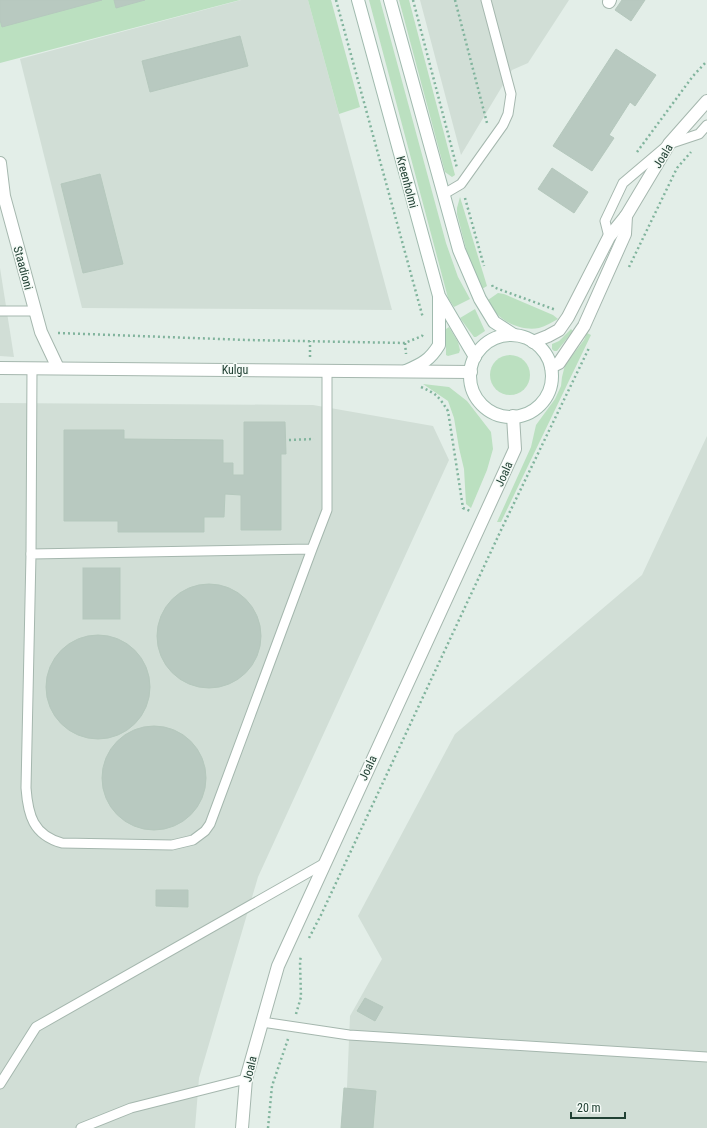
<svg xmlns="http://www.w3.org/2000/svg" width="707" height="1128" viewBox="0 0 707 1128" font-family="'Roboto Condensed',sans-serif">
	<rect width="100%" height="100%" fill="#e3eee8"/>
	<g fill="#d1ded6">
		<polygon points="241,0 308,0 392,310 82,308 20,59"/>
		<polygon points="420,0 569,0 528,63 512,70 461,155"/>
		<polygon points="0,268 14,357 0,356"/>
		<polygon points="0,403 313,405 433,426 449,460 258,877 199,1078 195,1128 0,1128"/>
		<polygon points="707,436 707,1128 344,1128 347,1087 350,1016 382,959 358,916 455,734 642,575"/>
	</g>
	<g fill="#bbe0c0">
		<polygon points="0,0 240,0 0,63"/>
		<polygon points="308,0 331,0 360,107 339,114"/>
		<polygon points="369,0 380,0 446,243 458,277 470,299 454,307 448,298"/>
		<polygon points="399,0 409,0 455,175 452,177 445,172"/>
		<polygon points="460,197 487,286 482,289 471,268 457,214 457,208"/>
		<path d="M498 293 504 294 553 315 558 319C552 322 546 326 539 328 524 331 506 324 496 313 493 310 491 304 488 300Z"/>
		<polygon points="475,309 485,331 476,337 474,337 460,318"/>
		<polygon points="449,327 458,342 460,350 459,353 448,356 446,355 446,329"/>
		<polygon points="571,329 573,331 557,351 554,351 552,349 552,344 559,341"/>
		<polygon points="587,333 591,335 501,522 497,522 531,447 536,425 555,399 561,386 562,377 565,365 584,340"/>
		<circle cx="510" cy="375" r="20"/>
		<polygon points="423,384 449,387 467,401 491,432 493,449 487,470 471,508 466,504 464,469 459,448 454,418 448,401"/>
	</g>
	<g fill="#b8c9c0" stroke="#b5c8bd">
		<polygon points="0,0 102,0 2,27 0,20"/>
		<polygon points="114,0 145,0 116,8"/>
		<polygon points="622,0 645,0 631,21 615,10"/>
		<polygon points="240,36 248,66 150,92 142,61"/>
		<polygon points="616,49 656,75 635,106 630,102 609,135 614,138 592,171 553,146"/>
		<polygon points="552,168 588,192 574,213 538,189"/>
		<polygon points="100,174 123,264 83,273 61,184"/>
		<polygon points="244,422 285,422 286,454 281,454 281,530 241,530 241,495 225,494 224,517 204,517 204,532 118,532 118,521 64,521 64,430 124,430 124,439 223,440 223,463 233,463 233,475 244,475"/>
		<rect x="83" y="568" width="37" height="51"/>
		<circle cx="209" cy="636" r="52"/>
		<circle cx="98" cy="687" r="52"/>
		<circle cx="154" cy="778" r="52"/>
		<polygon points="156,890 188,890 188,907 156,906"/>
		<polygon points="365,998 383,1007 375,1021 357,1011"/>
		<polygon points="344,1088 376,1091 373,1128 341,1128"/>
	</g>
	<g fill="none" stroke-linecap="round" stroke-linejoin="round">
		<g stroke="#a5b7ae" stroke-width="11">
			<g id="service">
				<polyline points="444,194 461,184 503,125 508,114 511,94 486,0"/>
				<polyline points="609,237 605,221 623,183 669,144 699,134 707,125"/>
				<polyline points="0,311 35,311"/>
				<path d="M312 549 31 554 26 788C28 815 33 835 62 843L172 845 193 840 205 831 210 824 312 549 327 510V370"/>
				<polyline points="31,554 32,368"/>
				<polyline points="262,1022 349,1035 707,1057"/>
				<polyline points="0,1084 36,1027 325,863"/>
				<polyline points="81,1128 131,1108 246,1079"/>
			</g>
		</g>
		<g stroke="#a5b7ae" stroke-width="14">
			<g id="minor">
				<polyline points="609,2 610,0"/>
				<polyline points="0,163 4,196 41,332 58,368"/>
				<polyline points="533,342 548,336 559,330 568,317 609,237 626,216 669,144 707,101"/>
				<polyline points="551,367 559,363 584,326 625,234 626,216"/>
				<polyline points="0,368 471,372"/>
				<polyline points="242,1128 246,1079 278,966 515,449 513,416"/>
			</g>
		</g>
		<g stroke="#a0baae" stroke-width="14">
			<g id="secondary">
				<polyline points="358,0 439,296 475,357"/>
				<polyline points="390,0 459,250 480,299 494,322 514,335"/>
				<circle cx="511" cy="376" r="41"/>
				<path d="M406 371C422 364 430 360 439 345V297"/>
			</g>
		</g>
		<g stroke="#81b49d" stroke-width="2.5" stroke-dasharray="2 3" stroke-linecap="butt">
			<polyline points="336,0 423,318"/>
			<polyline points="413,0 457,168"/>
			<polyline points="455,0 487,123"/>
			<polyline points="637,152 693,76 707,61"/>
			<polyline points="465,198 484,266"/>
			<polyline points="629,267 677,168 691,152"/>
			<polyline points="492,285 493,287 556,310"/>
			<polyline points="58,333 247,340 405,343 422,336 424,332"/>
			<polyline points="405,343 406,354"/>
			<polyline points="310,357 310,341"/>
			<path d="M421 387C437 394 439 397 448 411L463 508 470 511"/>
			<polyline points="289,440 314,439"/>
			<polyline points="309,938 321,915 502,528 589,348"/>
			<polyline points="296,1014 301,997 300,962 301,955"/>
			<polyline points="268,1128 272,1086 288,1039"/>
		</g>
		<use href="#service" stroke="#fff" stroke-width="9"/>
		<use href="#minor" stroke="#fff" stroke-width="12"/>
		<use href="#secondary" stroke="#fff" stroke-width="12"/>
	</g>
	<g text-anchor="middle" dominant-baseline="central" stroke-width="3" stroke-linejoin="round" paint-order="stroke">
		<g font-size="12" fill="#214134" stroke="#f4faf6">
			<text transform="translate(663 156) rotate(-58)">Joala</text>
			<text transform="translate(407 182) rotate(75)">Kreenholmi</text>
			<text transform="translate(23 268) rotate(75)">Staadioni</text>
			<text x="235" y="370">Kulgu</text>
			<text transform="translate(504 474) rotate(-66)">Joala</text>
			<text transform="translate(368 768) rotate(-65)">Joala</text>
			<text transform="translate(250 1069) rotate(-77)">Joala</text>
		</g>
	</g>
	<path d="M571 1112v6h54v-6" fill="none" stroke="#214134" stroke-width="2"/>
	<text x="577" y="1112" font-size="12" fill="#214134" stroke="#f4faf6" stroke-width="3" paint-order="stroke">20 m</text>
</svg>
